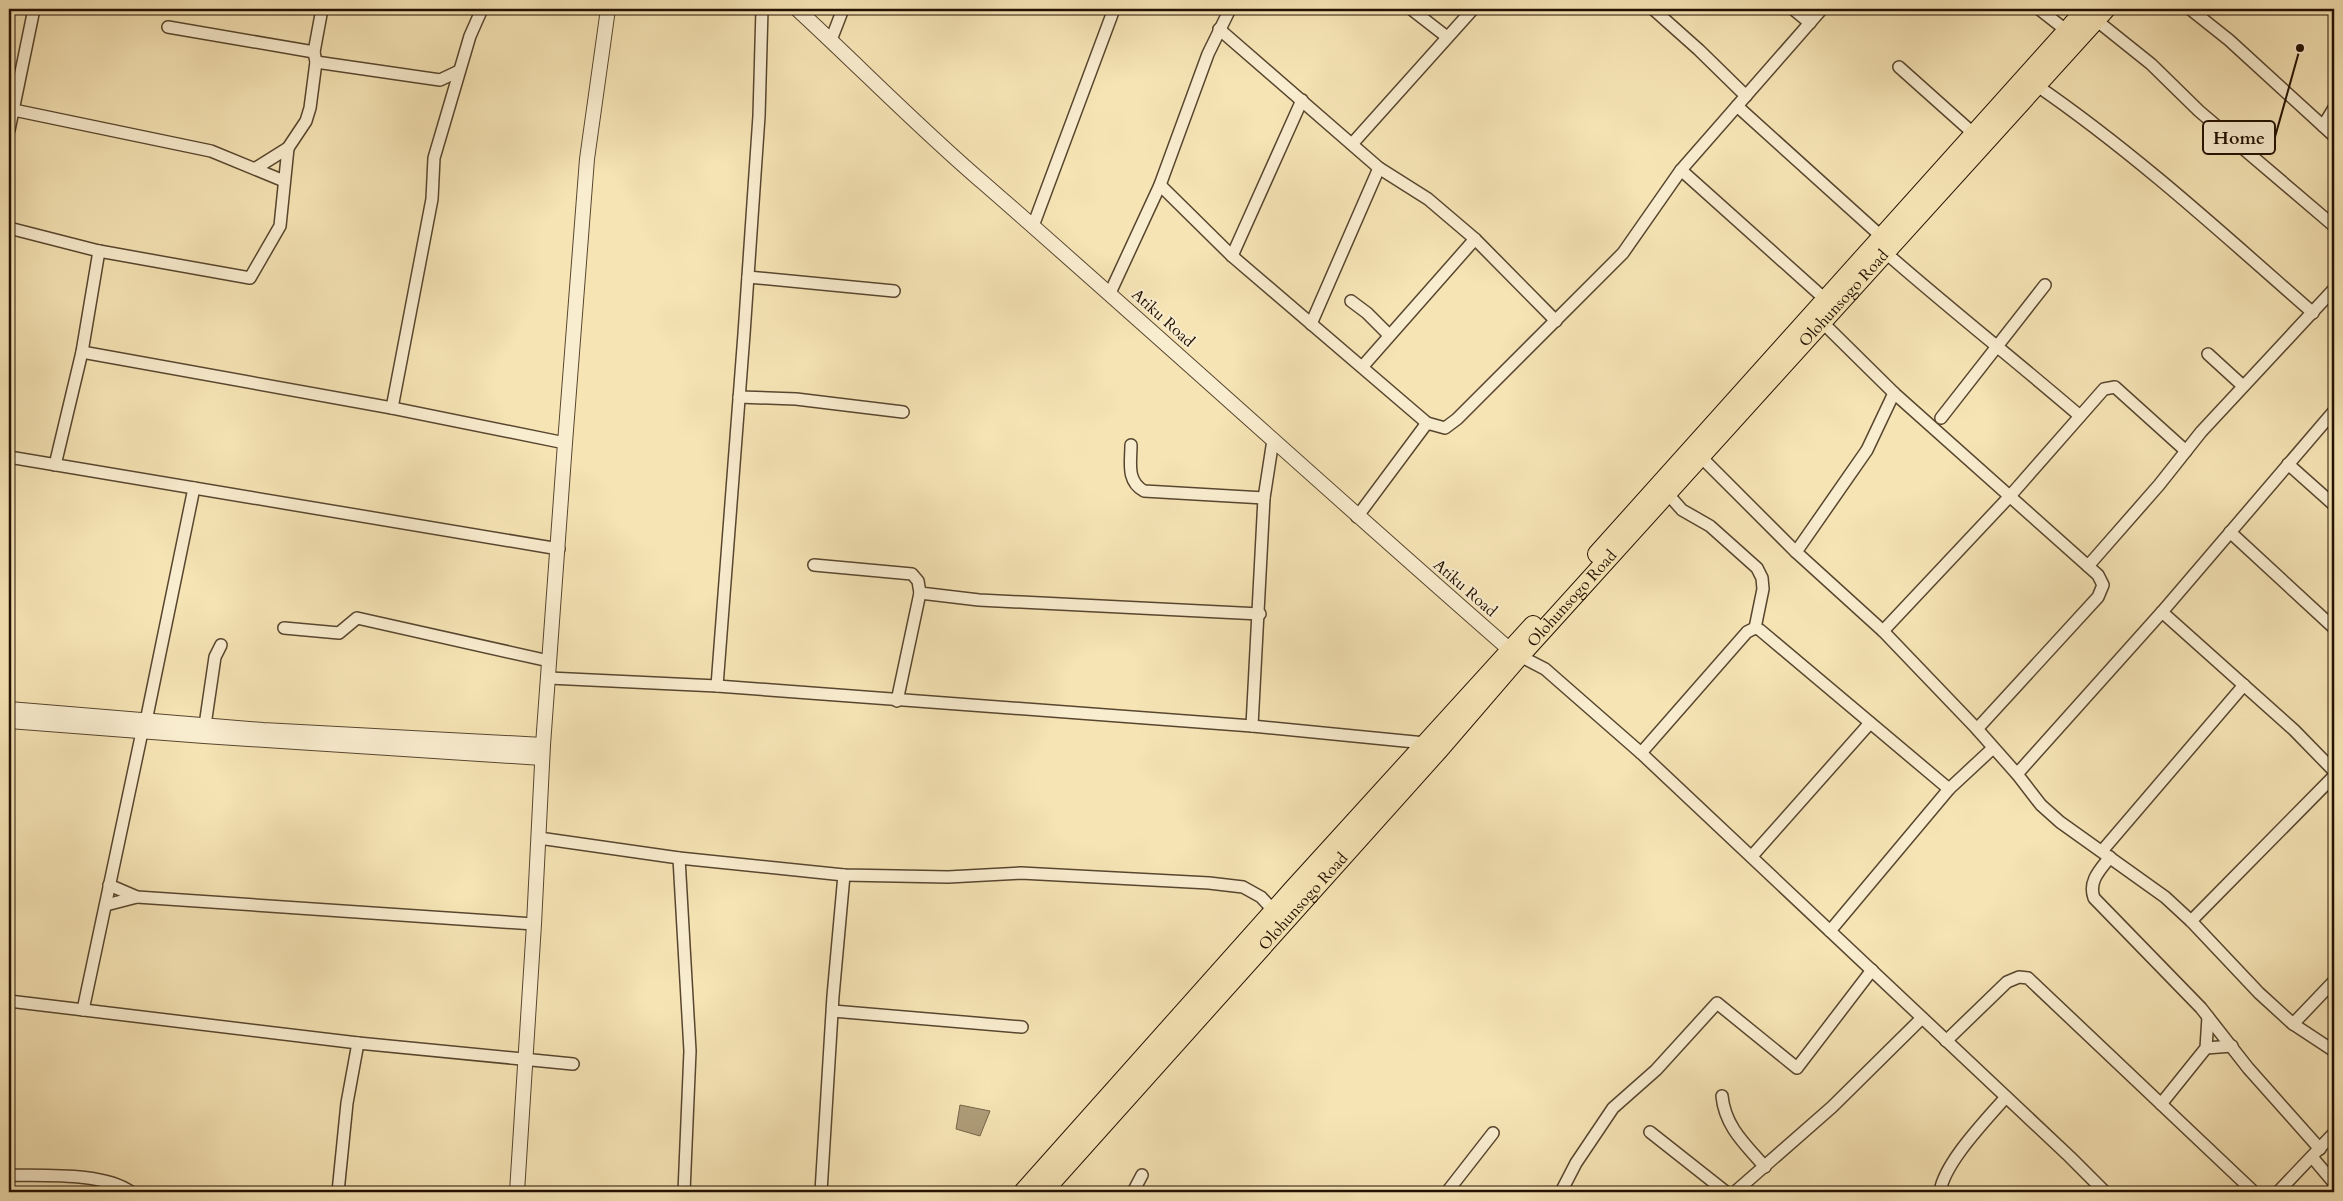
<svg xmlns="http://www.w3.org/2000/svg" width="2343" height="1201" viewBox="0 0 2343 1201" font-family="Cardo,serif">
	<rect width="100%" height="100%" fill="#f6e4b5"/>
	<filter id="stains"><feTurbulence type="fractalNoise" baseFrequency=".004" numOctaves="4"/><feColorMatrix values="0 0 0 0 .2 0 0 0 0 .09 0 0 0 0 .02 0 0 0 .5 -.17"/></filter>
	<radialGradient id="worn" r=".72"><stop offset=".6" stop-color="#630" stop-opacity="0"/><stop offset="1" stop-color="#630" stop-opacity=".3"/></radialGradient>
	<polygon fill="#ae9c78" stroke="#766449" points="960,1105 990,1111 980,1136 956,1129"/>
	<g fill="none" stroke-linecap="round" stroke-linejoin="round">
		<g stroke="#58462f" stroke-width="14">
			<g id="minor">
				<polyline points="1411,9 1447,37"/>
				<polyline points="1653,9 1699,50 1746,96"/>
				<polyline points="1793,9 1810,23"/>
				<polyline points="2039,9 2067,31"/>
				<polyline points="2190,9 2229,40 2334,136"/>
				<polyline points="2096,20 2151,64 2199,111 2334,226"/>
				<polyline points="168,27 314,52"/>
				<polyline points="1219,29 1379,168 1428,199 1475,239 1556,321"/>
				<polyline points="831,40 843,9"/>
				<polyline points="316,62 440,80 459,71"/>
				<polyline points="1899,67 1974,134"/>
				<path d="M2036 85C2135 153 2223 234 2313 313"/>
				<polyline points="1737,106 1882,237"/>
				<polyline points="9,109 211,151 284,181"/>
				<polyline points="2323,126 2334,108"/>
				<polyline points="9,130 34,9"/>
				<polyline points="1352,144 1473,9"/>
				<polyline points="256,168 288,148 306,121 310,108 316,62 314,52 322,9"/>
				<polyline points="1681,170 1826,300"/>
				<polyline points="1160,185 1232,256 1427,423"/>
				<polyline points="1033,226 1114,9"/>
				<polyline points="9,228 99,251 250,278 280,226 288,148"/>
				<path d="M1886 253C1950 309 2016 361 2080 416"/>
				<polyline points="1232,256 1302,100"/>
				<polyline points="748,277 894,291"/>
				<polyline points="1110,293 1160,185 1208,54 1230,9"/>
				<polyline points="1351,301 1367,313 1389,335"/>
				<polyline points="1823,323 1894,393 2098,575 2103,585 2098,597 1977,729"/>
				<polyline points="1311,324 1379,168"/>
				<polyline points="82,352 392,408 565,443"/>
				<polyline points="2208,354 2243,386"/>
				<polyline points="1363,366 1475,239"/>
				<polyline points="739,397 796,399 903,412"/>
				<polyline points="392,408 432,199 434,158 470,36 482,9"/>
				<polyline points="1941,418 2045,285"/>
				<path d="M1131 445C1131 462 1126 481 1144 491L1264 498"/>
				<polyline points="9,457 559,549"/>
				<polyline points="1702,458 1796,552 1883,631 1977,729 2017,774 2041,805 2060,822 2165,897 2191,921 2259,993 2293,1024 2334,1051"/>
				<polyline points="2288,464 2334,505"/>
				<polyline points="55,465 82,352 99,251"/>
				<polyline points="1668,494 1682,510 1710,526 1757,568 1762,578 1763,589 1755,628"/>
				<polyline points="1357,517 1427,423 1445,428 1457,419 1623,253 1681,170 1822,9"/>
				<polyline points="2230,532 2334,628"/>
				<polyline points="1796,552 1867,450 1894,393"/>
				<polyline points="814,565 912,574 918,581 920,593 979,600 1260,614"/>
				<polyline points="2088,566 2159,485 2201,432 2334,289"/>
				<polyline points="2162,612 2294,730 2334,771"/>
				<polyline points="284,628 339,633 357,618 549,661"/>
				<polyline points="1755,628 1760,630 1949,789"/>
				<polyline points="1883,631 2010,496 2104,389 2115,387 2186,451"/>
				<polyline points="1520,656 1545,669 1641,753 2070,1157 2105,1192"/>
				<polyline points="549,678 717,686 1252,726 1425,743"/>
				<polyline points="717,686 744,334 759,116 762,9"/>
				<polyline points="897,701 920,593"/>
				<polyline points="146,721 194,488"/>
				<polyline points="205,725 215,657 221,645"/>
				<polyline points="1252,726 1264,498 1273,440"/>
				<polyline points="1641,753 1747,632 1755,628"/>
				<polyline points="2017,774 2162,612 2334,411"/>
				<polyline points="539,838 679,858 844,875 948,877 1021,873 1209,883 1243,887 1261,897 1274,911"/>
				<polyline points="2102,851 2244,685"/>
				<polyline points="1752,856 1870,723"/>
				<path d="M2110 857C2100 870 2088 881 2094 898L2201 1008 2248 1068 2320 1149"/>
				<polyline points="679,858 690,1051 684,1192"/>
				<polyline points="109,885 137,897 534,924"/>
				<polyline points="106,905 137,897"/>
				<polyline points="2191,921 2334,776"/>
				<polyline points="1830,931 1949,789 1993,748"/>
				<polyline points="9,1001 358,1043 573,1064"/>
				<polyline points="83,1010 142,732"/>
				<polyline points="833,1011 1022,1027"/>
				<polyline points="2293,1024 2334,981"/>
				<polyline points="1946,1041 2007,982 2019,977 2028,978 2254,1192"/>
				<polyline points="2206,1048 2232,1046"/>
				<path d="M1722 1096C1725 1127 1746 1145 1765 1167"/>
				<polyline points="2161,1104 2206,1048 2208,1017"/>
				<polyline points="1650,1132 1726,1192"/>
				<polyline points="2312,1157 2334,1183"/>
				<path d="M9 1175C44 1176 103 1172 131 1192"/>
				<polyline points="338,1192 347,1103 358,1043"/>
				<polyline points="821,1192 833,996 844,875"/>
				<polyline points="1133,1192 1142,1175"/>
				<polyline points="1447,1192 1493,1133"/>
				<polyline points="1561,1192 1576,1163 1613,1108 1656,1070 1717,1003 1797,1068 1872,970"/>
				<polyline points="1735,1192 1832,1107 1922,1018"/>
				<path d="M1940 1192C1944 1163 1986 1120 2006 1097"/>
				<polyline points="2278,1192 2334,1133"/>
			</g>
		</g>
		<g stroke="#58462f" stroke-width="16">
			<g id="tertiary">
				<path d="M797 9C860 67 921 130 987 186 1162 339 1334 496 1509 649L1519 655"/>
				<polyline points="9,709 263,730 543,745"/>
				<polyline points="9,721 204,736 542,758"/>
				<polyline points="517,1192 534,924 543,745 565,443 587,159 608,9"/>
			</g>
		</g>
		<g stroke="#231102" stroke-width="20">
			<g id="primary">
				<polyline points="1597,554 2086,9"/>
				<polyline points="1023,1192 1292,890 1533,625"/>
				<path id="s1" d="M1043 1192 1439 750 1520 656 2106 9"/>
			</g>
		</g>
		<use href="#minor" stroke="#f9edcf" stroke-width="11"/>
		<use href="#tertiary" stroke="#f9edcf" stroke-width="14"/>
		<use href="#primary" stroke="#f6e4b5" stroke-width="18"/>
	</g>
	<g text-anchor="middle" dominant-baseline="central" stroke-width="4" stroke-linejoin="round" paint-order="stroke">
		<g font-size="16" fill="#231102" stroke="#f9edcf">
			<text stroke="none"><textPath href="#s1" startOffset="1200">Olohunsogo Road</textPath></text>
			<text transform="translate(1163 318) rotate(42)">Atiku Road</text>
			<text transform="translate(1465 588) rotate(41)">Atiku Road</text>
			<text stroke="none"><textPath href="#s1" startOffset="795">Olohunsogo Road</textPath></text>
			<text stroke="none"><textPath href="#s1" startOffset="390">Olohunsogo Road</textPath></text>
		</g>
	</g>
	<path fill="none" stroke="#231102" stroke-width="2" d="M2300 48L2275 137"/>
	<circle fill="#231102" stroke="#f9edcf" stroke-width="2" cx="2300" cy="48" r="5"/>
	<rect fill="#f9edcf" stroke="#231102" stroke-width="2" x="2203" y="121" width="72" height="33" rx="5"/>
	<g font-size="18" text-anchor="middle" font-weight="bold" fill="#231102">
		<text x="2239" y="144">Home</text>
	</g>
	<rect width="2343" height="1201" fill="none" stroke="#f6e4b5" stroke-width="30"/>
	<rect x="10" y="10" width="2323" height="1181" fill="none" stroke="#231102" stroke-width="2.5"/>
	<rect x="15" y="15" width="2313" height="1171" fill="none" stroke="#231102"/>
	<rect width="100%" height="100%" filter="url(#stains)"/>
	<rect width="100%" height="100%" fill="url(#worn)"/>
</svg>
